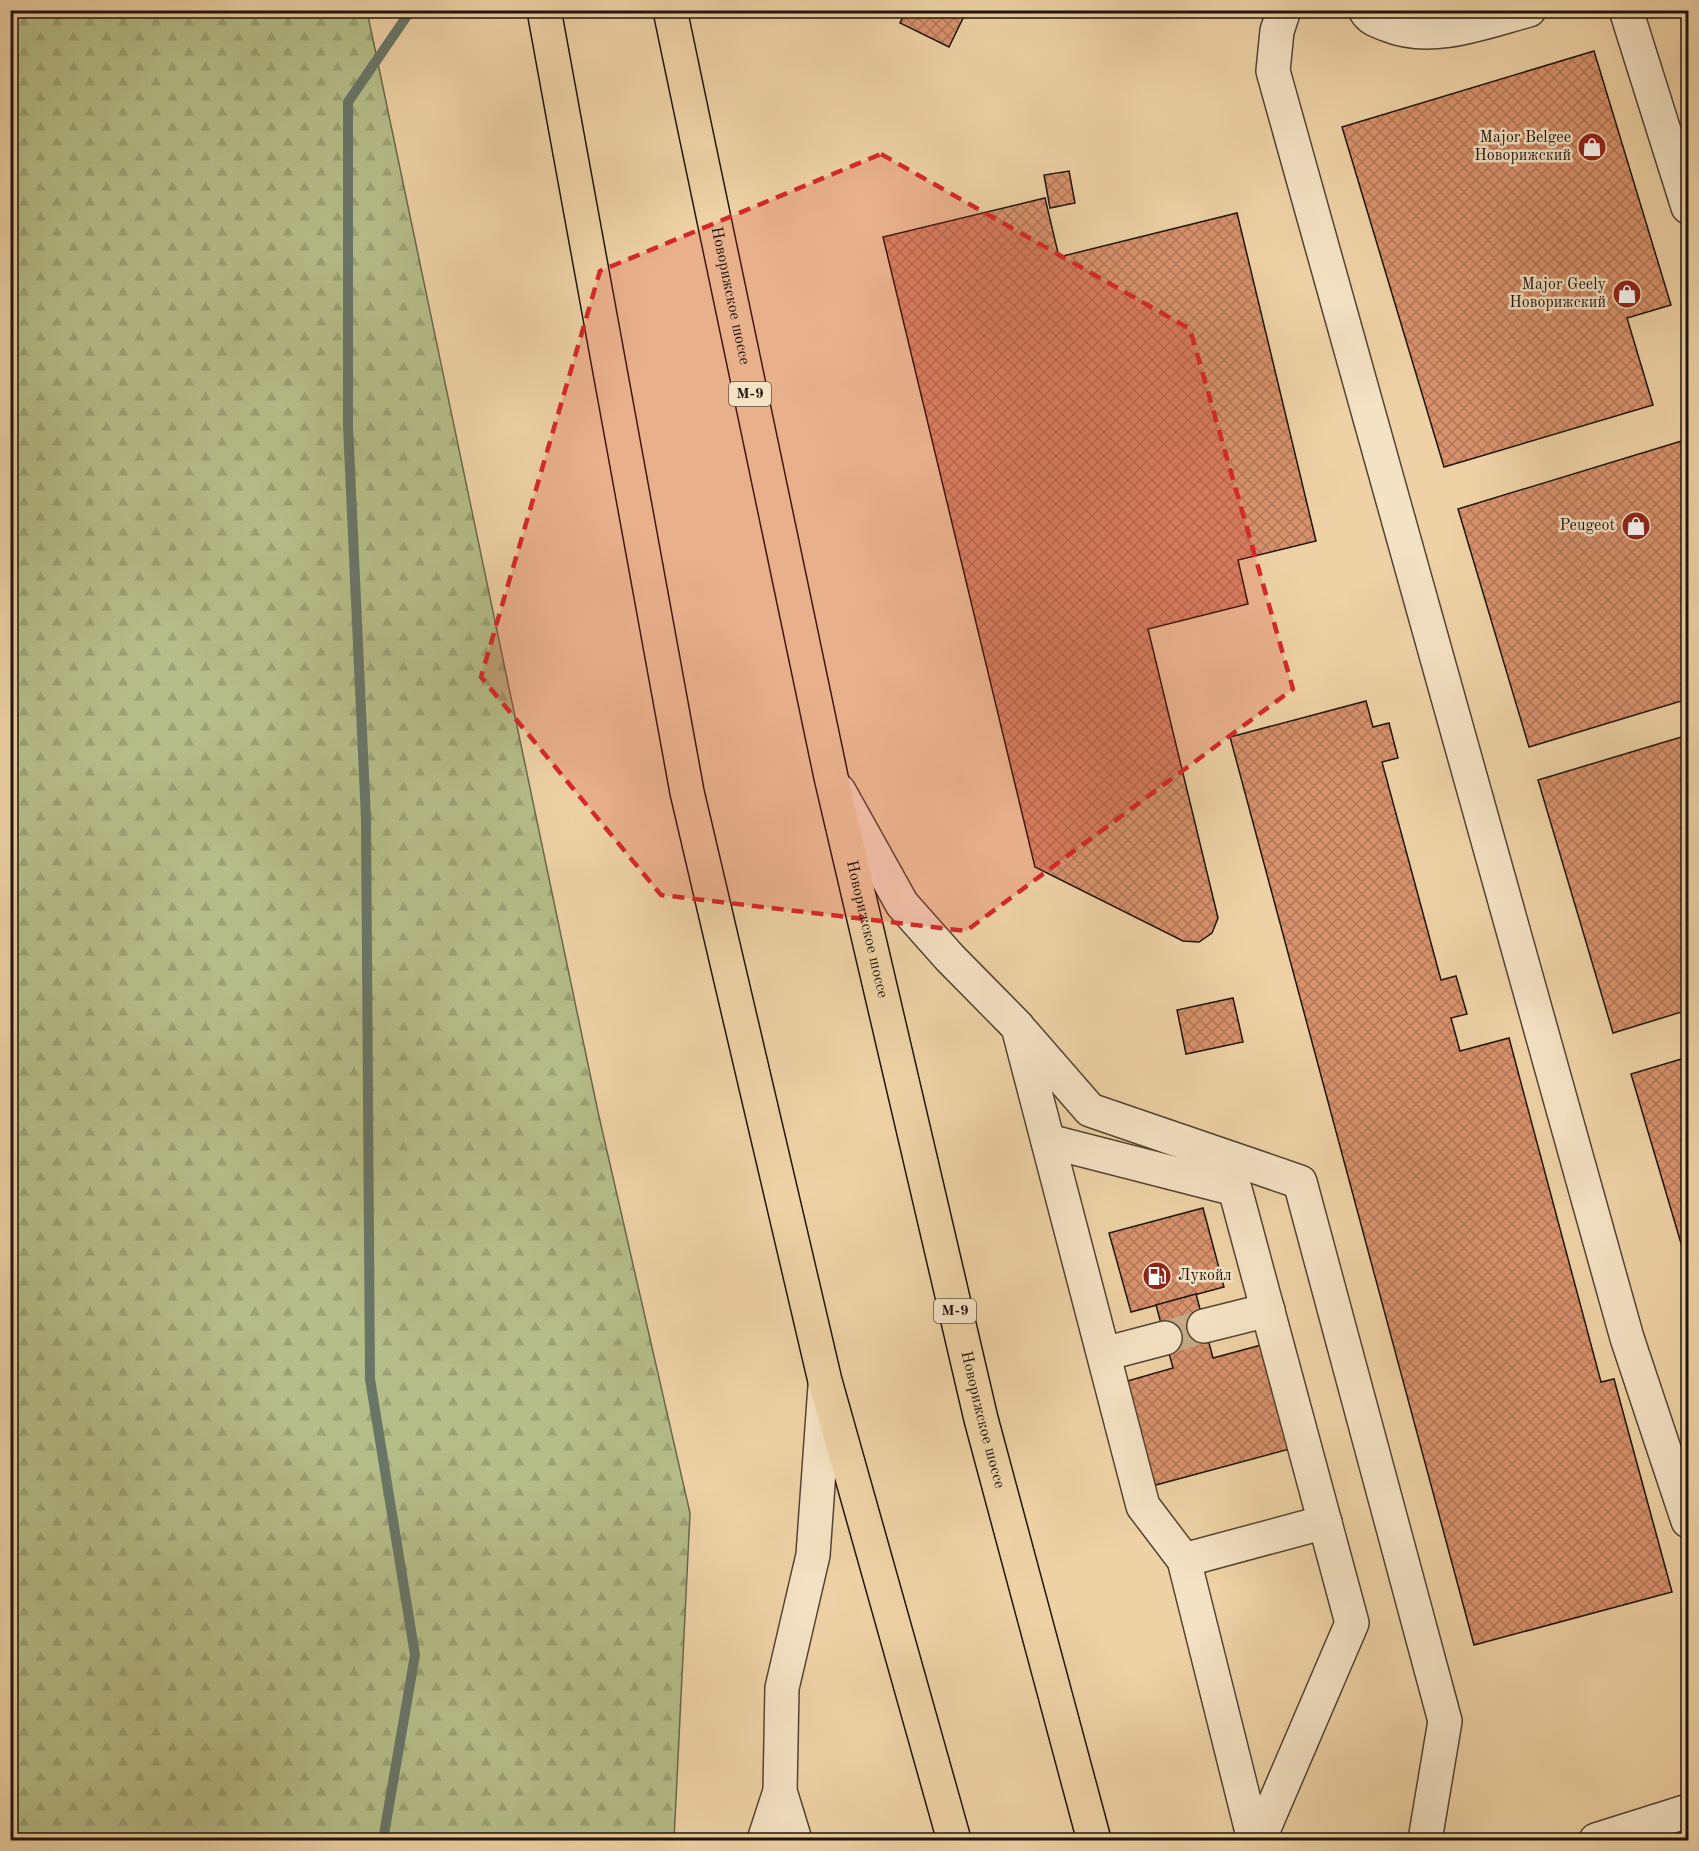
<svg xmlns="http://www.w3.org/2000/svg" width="1699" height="1851" viewBox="0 0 1699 1851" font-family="'Old Standard TT',serif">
	<defs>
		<pattern id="forest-firs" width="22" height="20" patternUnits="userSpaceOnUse" patternTransform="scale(1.5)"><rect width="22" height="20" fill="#b5bd88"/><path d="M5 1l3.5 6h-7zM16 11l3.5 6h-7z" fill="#9ba274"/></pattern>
		<pattern id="building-cross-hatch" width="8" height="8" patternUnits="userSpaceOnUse" patternTransform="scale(1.5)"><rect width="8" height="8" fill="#d8926c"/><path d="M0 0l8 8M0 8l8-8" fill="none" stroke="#af7657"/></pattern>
	</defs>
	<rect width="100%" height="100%" fill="#eed2a5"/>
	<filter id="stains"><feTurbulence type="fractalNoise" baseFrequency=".00333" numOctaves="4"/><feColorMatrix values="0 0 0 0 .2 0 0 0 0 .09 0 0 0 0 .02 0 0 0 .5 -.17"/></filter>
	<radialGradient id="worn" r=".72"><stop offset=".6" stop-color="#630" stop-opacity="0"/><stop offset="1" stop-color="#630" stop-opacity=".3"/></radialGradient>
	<polygon fill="url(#forest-firs)" stroke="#6a684a" stroke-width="1.5" points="11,10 367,11 598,1112 690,1513 674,1840 11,1840"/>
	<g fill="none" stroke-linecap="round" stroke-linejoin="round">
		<polyline stroke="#697667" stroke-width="10" points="383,1840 415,1655 370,1379 366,819 348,426 348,102 411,10"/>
	</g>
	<g fill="url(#building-cross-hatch)" stroke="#1f140c" stroke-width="1.5">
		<polygon points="906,10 967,10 949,47 900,23"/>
		<polygon points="1072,10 1104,10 1074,17"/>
		<polygon points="1594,51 1671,305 1627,318 1653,405 1444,467 1342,127"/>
		<polygon points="1069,171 1075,203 1050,208 1044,175"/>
		<polygon points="1045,198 1059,257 1237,213 1316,541 1238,560 1248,604 1148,629 1218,918 1212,933 1199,942 1183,941 1035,867 883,237"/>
		<polygon points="1688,439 1688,699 1529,747 1458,509"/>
		<polygon points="1366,701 1373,727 1389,723 1398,758 1382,762 1441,980 1456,976 1467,1014 1451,1018 1460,1051 1509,1038 1601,1382 1614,1379 1672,1592 1474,1645 1230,737"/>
		<polygon points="1688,735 1688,1010 1613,1033 1538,780"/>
		<polygon points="1233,998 1243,1042 1186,1054 1177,1010"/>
		<polygon points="1688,1057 1688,1267 1631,1074"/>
		<polygon points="1203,1208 1224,1287 1131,1312 1109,1233"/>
		<polygon points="1196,1294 1213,1358 1265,1344 1293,1448 1152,1486 1124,1382 1173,1368 1156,1305"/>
	</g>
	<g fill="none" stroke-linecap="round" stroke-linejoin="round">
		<polyline stroke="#c5ac86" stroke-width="33" stroke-dasharray="33 16" stroke-linecap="butt" points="1165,1338 1204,1326"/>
		<g stroke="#534432" stroke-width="36">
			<g id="minor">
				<polyline points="1284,10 1277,31 1273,71 1627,1338 1688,1521"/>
				<path d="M1365 10C1371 20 1378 21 1388 25 1432 43 1485 22 1529 10"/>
				<polyline points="1626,10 1688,207"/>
				<polyline points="839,791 902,904 950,958 1018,1027 1143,1506 1184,1560 1254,1840"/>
				<polyline points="1023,1033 1090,1110 1300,1182 1445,1721 1425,1840"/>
				<polyline points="1048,1141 1235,1189 1352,1623 1259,1840"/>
				<polyline points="1204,1326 1268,1310"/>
				<polyline points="1104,1354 1165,1338"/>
				<polyline points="1184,1560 1325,1522"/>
				<polyline points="764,1840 780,1791"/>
				<polyline points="795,1840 780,1791 782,1688 813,1555 825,1386"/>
				<polyline points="1596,1840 1688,1811"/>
			</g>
		</g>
		<g stroke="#1f140c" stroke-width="36">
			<g id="highway">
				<polyline points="544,10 687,792 825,1381 954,1840"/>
				<path id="s1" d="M670 10 831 777 981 1419 1094 1840"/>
			</g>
		</g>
		<use href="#minor" stroke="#f4e2c4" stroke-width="33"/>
		<use href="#highway" stroke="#eed2a5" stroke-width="33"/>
	</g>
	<path fill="#d62828" fill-opacity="0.2" stroke="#d62828" stroke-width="4.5" stroke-dasharray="12 8" stroke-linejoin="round" d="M881 154 1190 329 1293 689 966 931 661 895 481 677 600 271Z"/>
	<defs>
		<g id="shop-disc" transform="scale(1.5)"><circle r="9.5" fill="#8f2418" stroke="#f4e2c4"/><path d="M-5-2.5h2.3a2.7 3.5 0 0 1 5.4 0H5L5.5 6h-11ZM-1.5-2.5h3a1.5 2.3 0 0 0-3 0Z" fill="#fff"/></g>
		<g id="fuel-disc" transform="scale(1.5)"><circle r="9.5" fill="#8f2418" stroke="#f4e2c4"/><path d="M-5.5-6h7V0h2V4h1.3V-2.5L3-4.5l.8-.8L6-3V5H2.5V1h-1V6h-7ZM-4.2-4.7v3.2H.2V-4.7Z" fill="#fff"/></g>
	</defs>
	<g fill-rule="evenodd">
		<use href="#shop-disc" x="1592" y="147"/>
		<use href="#shop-disc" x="1627" y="294"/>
		<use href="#shop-disc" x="1636" y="526"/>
		<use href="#fuel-disc" x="1157" y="1276"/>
	</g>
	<g text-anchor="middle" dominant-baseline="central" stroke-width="5" stroke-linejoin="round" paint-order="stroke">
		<g fill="#f4e2c4" stroke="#5f5243" stroke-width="1.5">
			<rect x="729" y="382" width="42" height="24" rx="4.5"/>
			<rect x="934" y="1299" width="42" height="24" rx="4.5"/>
		</g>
		<g font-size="15" font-weight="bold" fill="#1f140c">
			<text x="750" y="394">М-9</text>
			<text x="955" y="1311">М-9</text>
		</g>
		<g font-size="16" fill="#1f140c" stroke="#f4e2c4" text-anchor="end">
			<text x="1571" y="138">Major Belgee<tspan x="1571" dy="18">Новорижский</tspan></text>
			<text x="1606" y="285">Major Geely<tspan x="1606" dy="18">Новорижский</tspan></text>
			<text x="1615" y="526">Peugeot</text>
			<text x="1178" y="1276" text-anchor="start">Лукойл</text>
		</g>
		<g font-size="16" fill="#1f140c" stroke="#f4e2c4">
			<text stroke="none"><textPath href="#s1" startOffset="292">Новорижское шоссе</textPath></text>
			<text stroke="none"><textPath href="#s1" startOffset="940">Новорижское шоссе</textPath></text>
			<text stroke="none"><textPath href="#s1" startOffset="1444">Новорижское шоссе</textPath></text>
		</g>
	</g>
	<rect width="1699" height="1851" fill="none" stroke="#eed2a5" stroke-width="36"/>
	<rect x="12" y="12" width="1675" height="1827" fill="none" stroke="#1f140c" stroke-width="3"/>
	<rect x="18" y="18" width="1663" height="1815" fill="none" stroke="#1f140c" stroke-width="1.5"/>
	<rect width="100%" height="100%" filter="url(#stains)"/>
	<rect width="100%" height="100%" fill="url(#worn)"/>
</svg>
